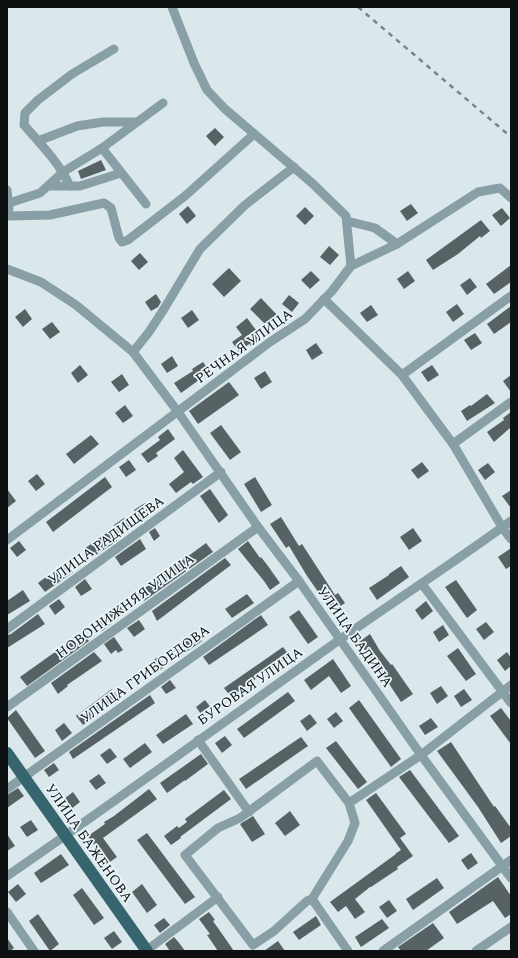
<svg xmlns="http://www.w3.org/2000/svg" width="518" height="958" viewBox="0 0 518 958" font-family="Spectral,serif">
	<rect width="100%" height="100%" fill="#dbe8eb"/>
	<g fill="#576265">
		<polygon points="215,128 224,137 215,146 206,136"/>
		<polygon points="101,160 106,170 81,179 78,171"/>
		<polygon points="411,204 418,213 407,221 400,211"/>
		<polygon points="188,206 196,216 187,224 179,214"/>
		<polygon points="305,207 314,216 305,225 296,216"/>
		<polygon points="502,208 510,218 501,226 492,215"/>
		<polygon points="481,220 490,231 481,238 480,236 458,254 433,270 426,260"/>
		<polygon points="329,246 339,255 330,265 320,257"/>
		<polygon points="140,253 148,262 139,270 131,261"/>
		<polygon points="511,265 511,282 494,294 486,284"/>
		<polygon points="229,268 241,281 224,297 212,284"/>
		<polygon points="311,271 320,280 310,289 301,280"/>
		<polygon points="408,271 415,281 404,289 397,279"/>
		<polygon points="470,278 477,287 467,295 460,285"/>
		<polygon points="156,294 161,302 158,307 151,311 145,302"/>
		<polygon points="289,295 299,303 292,312 282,304"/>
		<polygon points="261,298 278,316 267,326 250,309"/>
		<polygon points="457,304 464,314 453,322 446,312"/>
		<polygon points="371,305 378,315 367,322 360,313"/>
		<polygon points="511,306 511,322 494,334 487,324"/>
		<polygon points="25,309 32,319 23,327 15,317"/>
		<polygon points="192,310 199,320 188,328 181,318"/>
		<polygon points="247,318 262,338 251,346 249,344 239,352 232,342 242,335 236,327"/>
		<polygon points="52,322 60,332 50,339 42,329"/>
		<polygon points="475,333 482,343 471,350 464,340"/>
		<polygon points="316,343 323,353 312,360 306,350"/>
		<polygon points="172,356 178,366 167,373 161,364"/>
		<polygon points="203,362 210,372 181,393 174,383 193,371 192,369"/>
		<polygon points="80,365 88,375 78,383 71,373"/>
		<polygon points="432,365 439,375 428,382 421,372"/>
		<polygon points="265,371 272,382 261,389 254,378"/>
		<polygon points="122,374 129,385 119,392 111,382"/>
		<polygon points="511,375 511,392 503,381"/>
		<polygon points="229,382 239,395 198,424 189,411"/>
		<polygon points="487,394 495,403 467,421 461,411 470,405 471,406"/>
		<polygon points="125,405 133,416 123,423 115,413"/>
		<polygon points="511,412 511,429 510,428 494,442 487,432 504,420 503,418"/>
		<polygon points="221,425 241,452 230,460 210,433"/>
		<polygon points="168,429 175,439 156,453 158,456 148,463 141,454 160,440 158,437"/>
		<polygon points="91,435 99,444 74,464 66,454"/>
		<polygon points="183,450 203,477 193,484 191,482 176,493 169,484 184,472 174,458"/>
		<polygon points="129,460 136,470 126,477 119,467"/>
		<polygon points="422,462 429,471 418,479 411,470"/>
		<polygon points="488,463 495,472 485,480 478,470"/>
		<polygon points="37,474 45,484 36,491 28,481"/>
		<polygon points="105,477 112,487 53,532 46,522"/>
		<polygon points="255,477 272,505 261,512 244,484"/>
		<polygon points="7,489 16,501 7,508"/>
		<polygon points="210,489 228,515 219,523 200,496"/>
		<polygon points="511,490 511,508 502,496"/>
		<polygon points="145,503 152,513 141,520 134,510"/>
		<polygon points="281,517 299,546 302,544 335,595 338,593 345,603 333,611 321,592 319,593 307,576 289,546 286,548 270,524"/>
		<polygon points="124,518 131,528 116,539 117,541 91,558 84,549 115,527 114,525"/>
		<polygon points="155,528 160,536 154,541 149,532"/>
		<polygon points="413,528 422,541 409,550 400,537"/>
		<polygon points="140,539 146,549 121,566 115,557"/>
		<polygon points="19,541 26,550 17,557 10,548"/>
		<polygon points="248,541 260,558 261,557 268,566 280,583 270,590 264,581 238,549"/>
		<polygon points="206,543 213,552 144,601 138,593"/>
		<polygon points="511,548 511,566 506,569 498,557"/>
		<polygon points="225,558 231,565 157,621 152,611"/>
		<polygon points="66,562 73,572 45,592 38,583"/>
		<polygon points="401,566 409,577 377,600 369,588 389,575 389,574"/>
		<polygon points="85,579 92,589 81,596 75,587"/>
		<polygon points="456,580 477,610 467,618 445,587"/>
		<polygon points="23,590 30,601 7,615 7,601"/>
		<polygon points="247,594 254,603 232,618 225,609"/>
		<polygon points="59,599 65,607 55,615 49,606"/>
		<polygon points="426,601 433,611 422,620 415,610"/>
		<polygon points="118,604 125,613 102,631 96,623 110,613 109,611"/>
		<polygon points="299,610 318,637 308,644 289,617"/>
		<polygon points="38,614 45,624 7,648 7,635 11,634"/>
		<polygon points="261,615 268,625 209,665 203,657"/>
		<polygon points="139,620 145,629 134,637 127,628"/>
		<polygon points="486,622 494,632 484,640 476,629"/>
		<polygon points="443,625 449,635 439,642 433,632"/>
		<polygon points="83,632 89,641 27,686 20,677"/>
		<polygon points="195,632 202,641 179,657 172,648"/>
		<polygon points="370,634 380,651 391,665 392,664 413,694 401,702 378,667 377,668 359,642"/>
		<polygon points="114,637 123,650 118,653 116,650 111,654 104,644"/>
		<polygon points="283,647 290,656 267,672 266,671 231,697 224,688"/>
		<polygon points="458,648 476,674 466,681 447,656"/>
		<polygon points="94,652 102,661 67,685 68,686 58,694 51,683"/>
		<polygon points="507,652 511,658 511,666 505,671 497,660"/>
		<polygon points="158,657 165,666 155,674 148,664"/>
		<polygon points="333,659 351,686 341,693 329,676 311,690 304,680"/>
		<polygon points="170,680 176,688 166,694 161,687"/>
		<polygon points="441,686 448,696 437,704 430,693"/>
		<polygon points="112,689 118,698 83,725 76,716"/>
		<polygon points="464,689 472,700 461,707 454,696"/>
		<polygon points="288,692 295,701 244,738 237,729"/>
		<polygon points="150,695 155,703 73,759 69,752"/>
		<polygon points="205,700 212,709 203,717 196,707"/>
		<polygon points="359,700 401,759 391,767 349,708"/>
		<polygon points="501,708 511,721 511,744 490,716"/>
		<polygon points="16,710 45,751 35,758 7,718"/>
		<polygon points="336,712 343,721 334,728 327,719"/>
		<polygon points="186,714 193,724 163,744 156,735"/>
		<polygon points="310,714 317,723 307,731 300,721"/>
		<polygon points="431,718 438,727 425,735 419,726"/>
		<polygon points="64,723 72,733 62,741 55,730"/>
		<polygon points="225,736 232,745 222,753 215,743"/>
		<polygon points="301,737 308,746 246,789 239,779"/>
		<polygon points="336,741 367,782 358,789 326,748"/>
		<polygon points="451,742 494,807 495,806 511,828 511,836 501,843 478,807 437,751"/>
		<polygon points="145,743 152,752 130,768 123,759"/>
		<polygon points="110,748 117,757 107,764 100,755"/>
		<polygon points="201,754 208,764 185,781 185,780 167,793 160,783"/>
		<polygon points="54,763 59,770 49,777 44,770"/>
		<polygon points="410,770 459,836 449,843 399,777"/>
		<polygon points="99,774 106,783 96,790 89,781"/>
		<polygon points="18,788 24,796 7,808 7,795"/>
		<polygon points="149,789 157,799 103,838 117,857 107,864 88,836 105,824 104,822 114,816"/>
		<polygon points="224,790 231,799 180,837 181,838 171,845 164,836 177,826 179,828 187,822 185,819"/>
		<polygon points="73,792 80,802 71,809 64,799"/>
		<polygon points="376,793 406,834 400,838 413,856 397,867 398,869 371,887 370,887 355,899 365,912 355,919 346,906 338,912 330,902 396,854 395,854 401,850 366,800"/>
		<polygon points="290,811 300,825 285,836 275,823"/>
		<polygon points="253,816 265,834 252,842 240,824"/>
		<polygon points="31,820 38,830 27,837 20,827"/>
		<polygon points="147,833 195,897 185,904 137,840"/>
		<polygon points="7,834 15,846 7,851"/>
		<polygon points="471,853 478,863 468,870 461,860"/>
		<polygon points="61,854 69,865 41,883 34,873"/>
		<polygon points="498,877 511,896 511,914 505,918 493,901 457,924 449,912"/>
		<polygon points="437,878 444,888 413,910 406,899"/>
		<polygon points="18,884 26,894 16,902 8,892"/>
		<polygon points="142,884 157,905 147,913 132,892"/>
		<polygon points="82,888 104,918 94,925 73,895"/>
		<polygon points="389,900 397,911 387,918 379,907"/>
		<polygon points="209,912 215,920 213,921 234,951 218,951 207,935 210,934 199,919"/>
		<polygon points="38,914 59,944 50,951 29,921"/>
		<polygon points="316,916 321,925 299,940 293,932"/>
		<polygon points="164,918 170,925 160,933 154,925"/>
		<polygon points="382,919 389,928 361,947 355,937"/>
		<polygon points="433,923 444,938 426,951 401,951 398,947"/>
		<polygon points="114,931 122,942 112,949 104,938"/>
		<polygon points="174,937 180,944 185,951 170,951 165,944"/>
		<polygon points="7,938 14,948 10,951 7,951"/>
		<polygon points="278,941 285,951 264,951"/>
	</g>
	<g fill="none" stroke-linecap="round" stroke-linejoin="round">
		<g stroke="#879fa5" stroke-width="9">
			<polyline points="172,7 194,63 207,90 225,109 312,183 346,216 351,266"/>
			<polyline points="38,141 77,126 103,122 137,122"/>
			<polyline points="102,148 146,204"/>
			<polyline points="49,186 80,186 121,173"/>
			<path d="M70 186C59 163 41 144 24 125L25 113 38 100 72 74 114 49"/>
			<polyline points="7,190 9,209"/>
			<polyline points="9,203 40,193 63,172 102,148 163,103"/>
			<polyline points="9,216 50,215 104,203 111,208 119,238 122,242 128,240 185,196 254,134"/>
			<polyline points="347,221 375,228 397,244"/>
			<polyline points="7,269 41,282 76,305 133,352 178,412 258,527 299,581 421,755 511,878"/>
			<polyline points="324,299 402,375 453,444 502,527 511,539"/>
			<polyline points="133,352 149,332 164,309 200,249 245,205 294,167"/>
			<polyline points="402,375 511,296"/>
			<polyline points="453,444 511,402"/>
			<polyline points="7,540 270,342 305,319 332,291 351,266 397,244 478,192 500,188 511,198"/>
			<polyline points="422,584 511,703"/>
			<polyline points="7,629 221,472"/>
			<polyline points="7,707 258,527"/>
			<polyline points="198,740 249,812"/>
			<polyline points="7,789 299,581"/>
			<polyline points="349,803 317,761 240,818 218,828 185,855 253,945 274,931 307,901 312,899 348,841 355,823 349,803 421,755 511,685"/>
			<path d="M7 876C115 802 221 724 328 648 388 605 451 565 511 521"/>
			<polyline points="312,899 348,951"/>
			<polyline points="7,912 34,951"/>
			<polyline points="147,950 218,897"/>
			<polyline points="383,951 511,860"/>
			<polyline points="476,951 511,927"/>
		</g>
		<polyline stroke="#36646f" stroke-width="12" points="7,753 147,951"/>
		<polyline stroke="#7b8486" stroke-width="2.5" stroke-dasharray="5 5" stroke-linecap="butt" points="358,7 511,137"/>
	</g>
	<g text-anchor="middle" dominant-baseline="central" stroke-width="3.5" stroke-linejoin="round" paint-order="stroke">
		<g font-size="14" fill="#0d1112" stroke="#e9f5f9">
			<text transform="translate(244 346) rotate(-36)">РЕЧНАЯ УЛИЦА</text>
			<text transform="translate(106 540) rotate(-36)">УЛИЦА РАДИЩЕВА</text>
			<text transform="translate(125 606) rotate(-36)">НОВОНИЖНЯЯ УЛИЦА</text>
			<text transform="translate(355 637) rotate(55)">УЛИЦА БАДИНА</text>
			<text transform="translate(145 674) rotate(-36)">УЛИЦА ГРИБОЕДОВА</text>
			<text transform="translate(250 686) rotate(-35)">БУРОВАЯ УЛИЦА</text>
			<text transform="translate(89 843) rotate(55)">УЛИЦА БАЖЕНОВА</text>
		</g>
	</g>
	<rect width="518" height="958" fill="none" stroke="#0d1112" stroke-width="16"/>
</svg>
